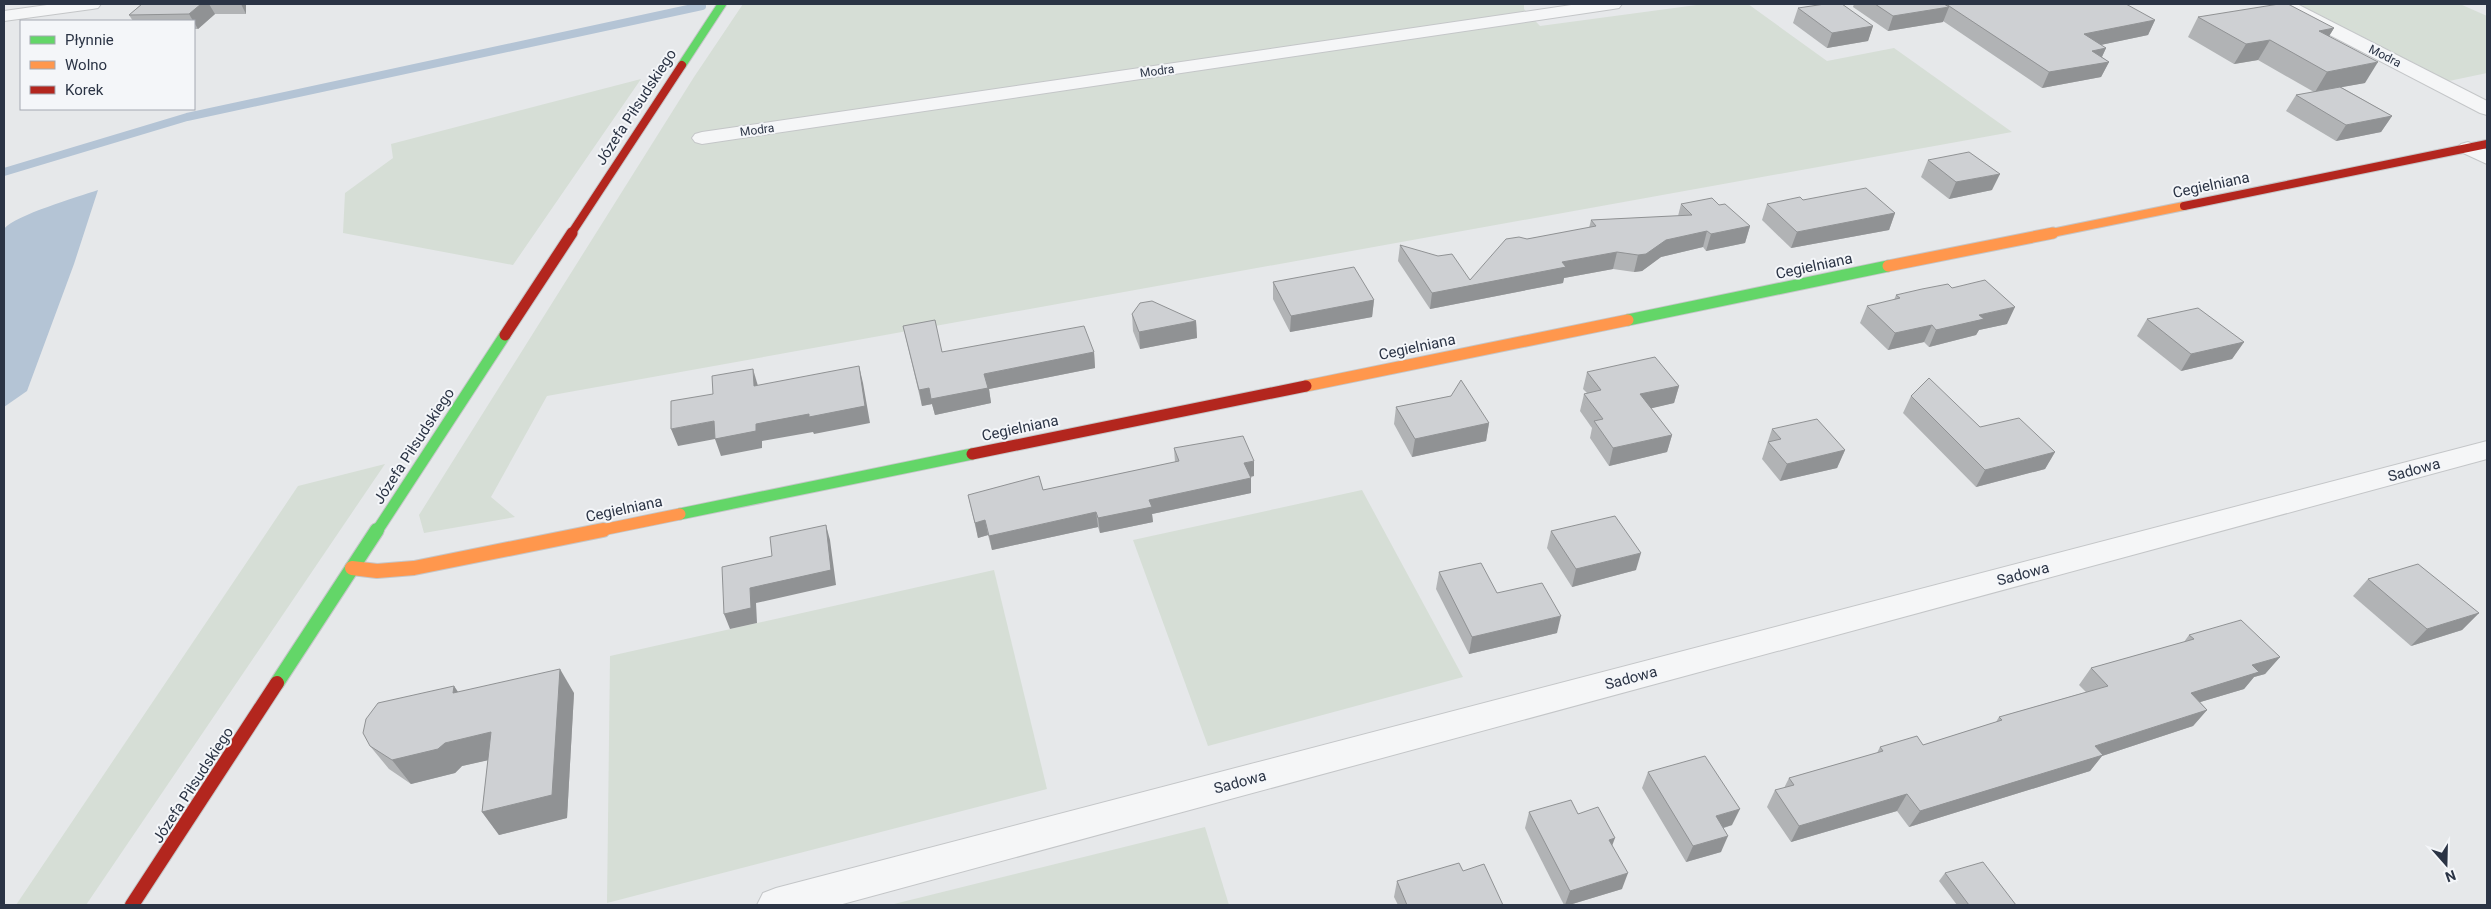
<svg xmlns="http://www.w3.org/2000/svg" width="2491" height="909" viewBox="0 0 2491 909" font-family="Roboto,sans-serif">
	<rect width="100%" height="100%" fill="#e6e8ea"/>
	<g fill="#d6ded6">
		<polygon points="743,4 1524,4 1524,9 1540,26 1704,4 1748,4 1827,61 1894,48 2012,132 547,396 491,497 515,517 424,533 419,515 694,77"/>
		<polygon points="2299,4 2460,4 2487,16 2487,73 2449,81"/>
		<polygon points="641,79 513,265 343,233 345,193 393,158 391,144"/>
		<polygon points="385,464 86,905 16,905 298,486"/>
		<polygon points="1362,490 1463,677 1208,746 1133,540"/>
		<polygon points="994,570 1047,789 607,903 610,656"/>
		<polygon points="1205,827 1229,905 890,905"/>
	</g>
	<path fill="#b4c4d5" d="M98 190 74 264 27 391 4 407V229C15 215 78 197 98 190Z"/>
	<g fill="none" stroke-linecap="round" stroke-linejoin="round">
		<polyline stroke="#b4c4d5" stroke-width="8" points="4,172 187,117 702,6"/>
		<g stroke="#c4c6c8" stroke-width="2">
			<g id="street">
				<polygon points="54,4 101,4 98,8 92,9 4,21 4,11"/>
				<polygon points="1578,4 1622,4 1619,8 1613,9 702,144 695,142 692,138 695,134 702,132"/>
				<polygon points="2275,4 2297,4 2487,101 2487,115 2480,113 2278,8"/>
				<polygon points="2468,142 2487,150 2487,164 2461,152 2457,148 2461,144"/>
				<polygon points="2487,441 2487,459 839,905 757,905 763,893 776,888"/>
			</g>
		</g>
		<g stroke="#c4c6c8" stroke-width="10">
			<polyline id="fast-far2" points="682,65 722,4"/>
		</g>
		<g stroke="#c4c6c8" stroke-width="13">
			<g id="fast-far1">
				<polyline points="1628,320 1888,266"/>
				<polyline points="680,514 972,454"/>
				<polyline points="377,531 505,335"/>
			</g>
		</g>
		<g stroke="#c4c6c8" stroke-width="16">
			<polyline id="fast" points="277,683 377,530"/>
		</g>
		<g stroke="#c4c6c8" stroke-width="10">
			<polyline id="slow-far2" points="2047,234 2184,206"/>
		</g>
		<g stroke="#c4c6c8" stroke-width="13">
			<g id="slow-far1">
				<polyline points="1888,266 2053,233"/>
				<polyline points="1306,386 1628,320"/>
				<polyline points="597,531 680,514"/>
			</g>
		</g>
		<g stroke="#c4c6c8" stroke-width="16">
			<polyline id="slow" points="352,568 377,571 414,568 603,530"/>
		</g>
		<g stroke="#c4c6c8" stroke-width="10">
			<g id="jam-far2">
				<polyline points="2184,206 2487,144"/>
				<polyline points="571,234 682,65"/>
			</g>
		</g>
		<g stroke="#c4c6c8" stroke-width="13">
			<g id="jam-far1">
				<polyline points="505,335 572,233"/>
				<polyline points="972,454 1306,386"/>
			</g>
		</g>
		<g stroke="#c4c6c8" stroke-width="16">
			<polyline id="jam" points="132,905 277,683"/>
		</g>
		<use href="#street" fill="#f5f6f7" fill-rule="evenodd"/>
		<use href="#fast-far2" stroke="#63d668" stroke-width="8"/>
		<use href="#fast-far1" stroke="#63d668" stroke-width="11"/>
		<use href="#fast" stroke="#63d668" stroke-width="14"/>
		<use href="#slow-far2" stroke="#ff974d" stroke-width="8"/>
		<use href="#slow-far1" stroke="#ff974d" stroke-width="11"/>
		<use href="#slow" stroke="#ff974d" stroke-width="14"/>
		<use href="#jam-far2" stroke="#b3261e" stroke-width="8"/>
		<use href="#jam-far1" stroke="#b3261e" stroke-width="11"/>
		<use href="#jam" stroke="#b3261e" stroke-width="14"/>
	</g>
	<g fill="#b1b3b5">
		<polygon points="142,4 246,4 246,14 215,14 198,29 194,29 194,21 133,21 129,15"/>
		<polygon points="1854,4 1944,4 1946,5 1946,4 2155,20 2148,35 2100,45 2106,48 2102,57 2109,62 2101,77 2042,88 1943,21 1943,22 1888,31 1853,7"/>
		<polygon points="1798,8 1873,26 1868,41 1827,48 1793,23"/>
		<polygon points="2198,17 2334,28 2329,36 2365,83 2341,87 2392,116 2381,132 2336,141 2286,111 2296,95 2314,92 2258,60 2234,64 2188,37"/>
		<polygon points="1928,160 1992,190 1949,199 1921,177"/>
		<polygon points="1803,200 1895,213 1889,230 1791,248 1762,220 1767,204"/>
		<polygon points="1681,204 1719,205 1750,226 1745,243 1706,251 1703,247 1661,257 1642,271 1634,272 1613,269 1564,278 1563,283 1430,309 1398,261 1400,245 1470,280 1527,239 1589,228 1591,220 1678,216"/>
		<polygon points="1273,282 1374,300 1372,317 1290,332 1273,299"/>
		<polygon points="1896,295 2007,324 1979,330 1976,335 1929,347 1924,342 1888,350 1860,323 1867,306 1894,300"/>
		<polygon points="1132,314 1196,321 1197,338 1140,349 1133,331"/>
		<polygon points="2147,319 2244,342 2232,359 2181,371 2137,336"/>
		<polygon points="903,326 942,352 1094,352 1095,368 989,389 991,403 935,415 932,404 922,406"/>
		<polygon points="1587,372 1679,386 1674,403 1651,408 1672,435 1667,452 1609,466 1590,438 1592,428 1580,411 1584,394 1587,393 1583,389"/>
		<polygon points="1451,396 1489,423 1486,441 1412,457 1394,424 1396,407"/>
		<polygon points="1911,396 1980,427 2055,452 2045,469 1976,487 1903,413"/>
		<polygon points="1772,429 1845,450 1837,468 1780,481 1762,459"/>
		<polygon points="1174,448 1254,476 1250,477 1251,493 1152,514 1153,522 1100,533 1098,527 992,550 988,535 978,538 968,495 1043,490 1175,462"/>
		<polygon points="1551,531 1636,570 1572,587 1547,548"/>
		<polygon points="1439,572 1497,593 1557,633 1469,654 1436,589"/>
		<polygon points="2368,579 2479,613 2462,630 2411,646 2353,596"/>
		<polygon points="2189,635 2280,657 2265,674 2254,677 2244,689 2200,702 2207,710 2193,726 2102,756 2090,771 1909,827 1897,811 1791,842 1767,807 1775,790 1784,788 1789,778 1877,753 1880,747 1923,745 1996,722 1999,717 2086,692 2079,685 2091,668 2184,642"/>
		<polygon points="454,686 458,692 574,693 567,818 499,835 482,812 488,760 462,766 455,773 411,784 389,769 370,746"/>
		<polygon points="1648,772 1732,825 1724,828 1721,852 1686,862 1642,788"/>
		<polygon points="1529,812 1578,814 1612,845 1622,889 1569,905 1564,905 1525,828"/>
		<polygon points="1463,871 1503,905 1398,905 1394,897 1397,881"/>
		<polygon points="1945,873 2016,905 1957,905 1939,881"/>
	</g>
	<g fill="#909294">
		<polygon points="201,4 209,4 215,14 198,29 189,14"/>
		<polygon points="241,4 246,4 246,14"/>
		<polygon points="1949,7 1943,22 1888,31 1893,16"/>
		<polygon points="2155,20 2148,35 2077,50 2084,34"/>
		<polygon points="1873,26 1868,41 1827,48 1832,33"/>
		<polygon points="2334,28 2322,48 2319,31"/>
		<polygon points="2270,40 2258,60 2234,64 2246,44"/>
		<polygon points="2106,48 2099,63 2109,62 2101,77 2042,88 2049,72 2092,51"/>
		<polygon points="2378,62 2365,83 2315,92 2327,72"/>
		<polygon points="2392,116 2381,132 2336,141 2346,125"/>
		<polygon points="2000,174 1992,190 1949,199 1956,182"/>
		<polygon points="1895,213 1889,230 1791,248 1797,232"/>
		<polygon points="1750,226 1745,243 1706,251 1711,234"/>
		<polygon points="1707,231 1703,247 1661,257 1642,271 1634,272 1638,255 1666,240"/>
		<polygon points="1617,252 1613,269 1564,278 1563,283 1430,309 1432,293 1562,262"/>
		<polygon points="1374,300 1372,317 1290,332 1291,316"/>
		<polygon points="2015,307 2007,324 1979,330 1976,335 1929,347 1936,330 1979,315"/>
		<polygon points="1196,321 1197,338 1140,349 1139,332"/>
		<polygon points="1932,325 1924,342 1888,350 1895,333"/>
		<polygon points="2244,342 2232,359 2181,371 2191,354"/>
		<polygon points="1094,352 1095,368 989,389 991,403 935,415 932,404 922,406 919,390 984,374"/>
		<polygon points="859,366 863,383 870,423 814,434 813,432 762,441 762,448 721,456 715,439 678,446 671,429 714,421 756,424"/>
		<polygon points="753,369 758,386 754,386"/>
		<polygon points="1679,386 1674,403 1636,412 1640,394"/>
		<polygon points="1489,423 1486,441 1412,457 1415,439"/>
		<polygon points="1672,435 1667,452 1609,466 1613,448"/>
		<polygon points="1845,450 1837,468 1780,481 1787,464"/>
		<polygon points="2055,452 2045,469 1976,487 1985,470"/>
		<polygon points="1254,461 1254,476 1244,478 1244,463"/>
		<polygon points="1251,478 1251,493 1152,514 1153,522 1100,533 1098,518 1149,500"/>
		<polygon points="1096,512 1098,527 992,550 989,536"/>
		<polygon points="985,520 988,535 978,538 975,523"/>
		<polygon points="826,525 830,540 836,585 756,603 757,623 730,629 724,614 750,588"/>
		<polygon points="1641,553 1636,570 1572,587 1576,569"/>
		<polygon points="2479,613 2462,630 2411,646 2427,629"/>
		<polygon points="1561,616 1557,633 1469,654 1472,637"/>
		<polygon points="2280,657 2265,674 2254,677 2244,689 2177,709 2191,693 2252,665"/>
		<polygon points="560,669 574,693 567,818 499,835 482,812"/>
		<polygon points="454,686 470,710 453,693"/>
		<polygon points="2207,710 2193,726 2102,756 2090,771 1909,827 1920,811 2095,746"/>
		<polygon points="491,732 507,756 462,766 455,773 411,784 392,760 445,743"/>
		<polygon points="1907,794 1897,811 1791,842 1799,826"/>
		<polygon points="1740,809 1732,825 1709,832 1716,816"/>
		<polygon points="1728,836 1721,852 1686,862 1693,846"/>
		<polygon points="1615,838 1609,854 1609,840"/>
		<polygon points="1628,873 1622,889 1569,905 1565,905 1570,891"/>
	</g>
	<g fill="#ced0d3" stroke="#909294">
		<polygon points="142,4 201,4 189,14 129,15"/>
		<polygon points="1825,4 1842,4 1873,26 1832,33 1798,8"/>
		<polygon points="1875,4 1944,4 1949,7 1893,16"/>
		<polygon points="1946,4 2126,4 2155,20 2084,34 2106,48 2092,51 2109,62 2049,72"/>
		<polygon points="2279,4 2288,4 2334,28 2319,31 2378,62 2327,72 2270,40 2246,44 2198,17"/>
		<polygon points="2340,87 2392,116 2346,125 2296,95"/>
		<polygon points="1969,152 2000,174 1956,182 1928,160"/>
		<polygon points="1866,188 1895,213 1797,232 1767,204 1800,197 1803,200"/>
		<polygon points="1712,198 1719,205 1725,204 1750,226 1711,234 1707,231 1666,240 1646,254 1638,255 1617,252 1562,262 1566,267 1432,293 1400,245 1438,256 1452,254 1470,280 1506,239 1519,237 1527,239 1596,226 1591,220 1692,215 1681,204"/>
		<polygon points="1354,267 1374,300 1291,316 1273,282"/>
		<polygon points="1985,280 2015,307 1979,315 1984,319 1936,330 1932,325 1895,333 1867,306 1900,298 1896,295 1922,289 1948,284 1952,288"/>
		<polygon points="1152,301 1196,321 1139,332 1132,314 1140,303"/>
		<polygon points="2198,308 2244,342 2191,354 2147,319"/>
		<polygon points="935,320 942,352 1084,326 1094,352 984,374 988,388 931,399 929,388 919,390 903,326"/>
		<polygon points="1655,357 1679,386 1640,394 1672,435 1613,448 1594,421 1603,419 1584,394 1601,390 1587,372"/>
		<polygon points="859,366 865,406 809,417 809,414 756,424 756,431 715,439 714,421 671,429 671,401 713,394 712,376 753,369 754,386"/>
		<polygon points="1929,378 1980,427 2019,418 2055,452 1985,470 1911,396"/>
		<polygon points="1461,380 1489,423 1415,439 1396,407 1451,396"/>
		<polygon points="1817,419 1845,450 1787,464 1768,442 1781,439 1772,429"/>
		<polygon points="1243,436 1254,461 1244,463 1251,478 1149,500 1152,507 1098,518 1096,512 989,536 985,520 975,523 968,495 1039,476 1043,490 1179,461 1174,448"/>
		<polygon points="1615,516 1641,553 1576,569 1551,531"/>
		<polygon points="826,525 831,570 750,588 751,608 724,614 722,567 772,556 770,537"/>
		<polygon points="1481,563 1497,593 1542,583 1561,616 1472,637 1439,572"/>
		<polygon points="2418,564 2479,613 2427,629 2368,579"/>
		<polygon points="2241,620 2280,657 2252,665 2259,672 2191,693 2207,710 2095,746 2103,755 1920,811 1907,794 1799,826 1775,790 1794,785 1789,778 1883,751 1880,747 1917,736 1923,745 2002,720 1999,717 2108,686 2091,668 2194,639 2189,635"/>
		<polygon points="560,669 552,795 482,812 491,732 445,743 438,749 392,760 370,746 363,733 366,719 378,703 454,686 453,693"/>
		<polygon points="1705,756 1740,809 1716,816 1728,836 1693,846 1648,772"/>
		<polygon points="1571,800 1578,814 1598,807 1615,838 1609,840 1628,873 1570,891 1529,812"/>
		<polygon points="1983,862 2016,905 1969,905 1945,873"/>
		<polygon points="1459,863 1463,871 1484,864 1503,905 1407,905 1397,881"/>
	</g>
	<g text-anchor="middle" dominant-baseline="central" stroke-width="4" stroke-linejoin="round" paint-order="stroke">
		<g font-size="12" fill="#2b3445" stroke="#f4f6f9">
			<text transform="translate(2385 56) rotate(27)">Modra</text>
			<text transform="translate(1157 71) rotate(-8)">Modra</text>
			<text transform="translate(757 130) rotate(-8)">Modra</text>
		</g>
		<g font-size="15" fill="#2b3445" stroke="#f4f6f9">
			<text transform="translate(636 107) rotate(-57)">Józefa Piłsudskiego</text>
			<text transform="translate(2211 185) rotate(-12)">Cegielniana</text>
			<text transform="translate(1814 266) rotate(-12)">Cegielniana</text>
			<text transform="translate(1417 347) rotate(-12)">Cegielniana</text>
			<text transform="translate(1020 428) rotate(-12)">Cegielniana</text>
			<text transform="translate(414 446) rotate(-57)">Józefa Piłsudskiego</text>
			<text transform="translate(2414 470) rotate(-15)">Sadowa</text>
			<text transform="translate(624 509) rotate(-12)">Cegielniana</text>
			<text transform="translate(2023 574) rotate(-15)">Sadowa</text>
			<text transform="translate(1631 678) rotate(-15)">Sadowa</text>
			<text transform="translate(1240 782) rotate(-15)">Sadowa</text>
			<text transform="translate(193 785) rotate(-57)">Józefa Piłsudskiego</text>
		</g>
	</g>
	<rect width="2491" height="909" fill="none" stroke="#2b3445" stroke-width="10"/>
	<rect x="20" y="20" width="175" height="90" fill="#f4f6f9" stroke="#a4a8b1"/>
	<rect x="30" y="36" width="25" height="8" fill="#63d668" stroke="#a4a8b1"/>
	<text x="65" y="45" font-size="15" fill="#2b3445">Płynnie</text>
	<rect x="30" y="61" width="25" height="8" fill="#ff974d" stroke="#a4a8b1"/>
	<text x="65" y="70" font-size="15" fill="#2b3445">Wolno</text>
	<rect x="30" y="86" width="25" height="8" fill="#b3261e" stroke="#a4a8b1"/>
	<text x="65" y="95" font-size="15" fill="#2b3445">Korek</text>
	<g transform="translate(2446 864) rotate(160)" stroke="#f4f6f9" stroke-width="4" paint-order="stroke">
	<path d="M0-4L9 19L0 12L-9 19Z" fill="#2b3445"/>
	<text y="-8" font-size="14" font-weight="bold" text-anchor="middle" fill="#2b3445">N</text>
	</g>
</svg>
